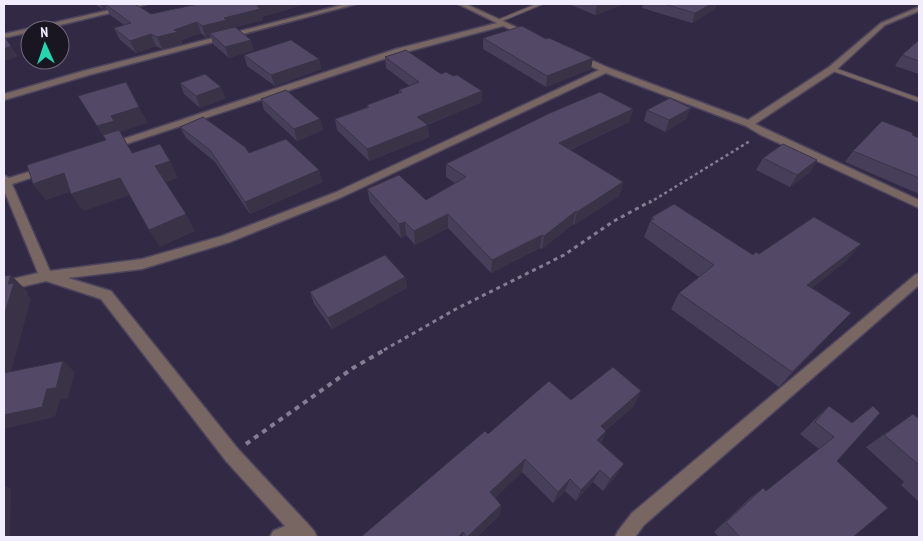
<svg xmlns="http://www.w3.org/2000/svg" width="923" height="541" viewBox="0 0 923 541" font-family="'PT Sans Narrow',sans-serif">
	<rect width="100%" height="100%" fill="#322944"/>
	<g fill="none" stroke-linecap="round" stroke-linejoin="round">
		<g stroke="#4d445e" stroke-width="2">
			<g id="lane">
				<polygon points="536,4 543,4 500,22 495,21"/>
				<polygon points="832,67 919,98 919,102 830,70 829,69"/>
			</g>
		</g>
		<g stroke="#4d445e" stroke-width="3">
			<g id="street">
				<polygon points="136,4 147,4 40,30 30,30 30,32 4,38 4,34"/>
				<polygon points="346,4 356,4 89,75 4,100 4,94 83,71"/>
				<polygon points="458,4 466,4 533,35 526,37 503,26 402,53 114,148 108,148 106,146 108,144 396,49 497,23"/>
				<polygon points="919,7 919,11 885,25 835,71 755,124 919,200 919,208 761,135 746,126 606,73 342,197 230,242 142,269 68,278 111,291 238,449 307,523 314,531 317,537 270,537 273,531 285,526 226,461 101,299 46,281 4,291 4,281 38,273 4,190 4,175 9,178 45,167 50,170 49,172 12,184 50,271 142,259 222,236 334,193 599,70 574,59 574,55 580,55 609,68 748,120 829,67 881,23"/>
				<polygon points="919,273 919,285 644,525 635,537 615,537 618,531 632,513 915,275"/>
			</g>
		</g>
		<polyline stroke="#857d94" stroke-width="2.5" stroke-dasharray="3 3" stroke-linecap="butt" points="649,203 750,141"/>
		<polyline stroke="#857d94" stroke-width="3" stroke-dasharray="4 4" stroke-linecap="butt" points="384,350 456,309 564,255 614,221 651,201"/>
		<polyline stroke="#857d94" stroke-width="4" stroke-dasharray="5 5" stroke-linecap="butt" points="246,444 353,368 386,349"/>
		<use href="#lane" fill="#776662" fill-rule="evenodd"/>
		<use href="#street" fill="#776662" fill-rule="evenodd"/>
	</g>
	<g fill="#473f59">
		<polygon points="95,4 135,4 151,14 198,4 305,4 262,17 263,20 230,28 254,50 229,58 213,44 211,37 206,38 201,33 181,40 182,44 162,49 156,46 136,53 120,40 114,28 124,25 110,15 107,9 103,10"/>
		<polygon points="569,4 625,4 595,15"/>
		<polygon points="643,4 716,4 715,9 692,23 642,8"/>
		<polygon points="483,38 591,69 546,87 483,49"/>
		<polygon points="919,40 919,74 895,66 902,55"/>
		<polygon points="244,55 319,59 321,69 275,86 247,66"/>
		<polygon points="385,57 441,74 453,76 482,91 482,102 427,125 429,137 369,161 337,130 335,119 367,107 367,105 399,93 399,90 410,86 386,68"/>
		<polygon points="180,83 226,98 200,108 184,94"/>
		<polygon points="261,99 320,119 323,130 297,141 264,110"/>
		<polygon points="633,109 629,122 570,150 623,182 619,196 574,225 573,224 542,249 540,248 491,273 448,228 415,245 406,235 401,238 370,202 367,189 426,200 455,183 446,177 446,164"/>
		<polygon points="647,110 686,119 665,132 644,121"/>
		<polygon points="180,127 249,153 319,170 322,182 250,214 215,162 186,138"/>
		<polygon points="912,135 919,138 919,194 845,162 853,151"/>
		<polygon points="763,158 817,160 810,172 790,187 756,170"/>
		<polygon points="652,217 753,255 759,254 847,260 812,288 851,313 779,387 671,309 679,293 699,277 644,237"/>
		<polygon points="405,277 407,288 332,329 314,304 310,292"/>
		<polygon points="571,400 634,406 605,431 606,431 601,443 616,476 603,491 593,482 576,501 565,491 553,503 522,472 495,498 501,505 499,516 477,537 362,537 488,434"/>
		<polygon points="829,406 837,461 853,537 719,537 714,532 750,498 763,488 766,491 819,449 800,434 815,419"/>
		<polygon points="913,414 919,419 919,502 901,485 904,482 866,447"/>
	</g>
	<g fill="#3a3348">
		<polygon points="100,4 128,4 105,4 107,9 103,10"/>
		<polygon points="266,4 305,4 262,17 263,20 210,33 211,37 206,38 202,26 224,18"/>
		<polygon points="319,4 328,4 320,6"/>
		<polygon points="600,4 625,4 595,15 597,5"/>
		<polygon points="711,4 716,4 715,9 692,23 695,13"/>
		<polygon points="197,22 201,33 181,40 182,44 162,49 157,37 174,30"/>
		<polygon points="151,34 156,46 136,53 130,41"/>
		<polygon points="251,40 254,50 229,58 225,47"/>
		<polygon points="11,46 18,57 4,61 4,49"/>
		<polygon points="593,58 591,69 546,87 547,76"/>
		<polygon points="319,59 321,69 275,86 271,75"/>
		<polygon points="221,87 226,98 200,108 196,96"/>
		<polygon points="482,91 482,102 418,128 417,117"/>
		<polygon points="139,107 148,123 120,132 107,143 97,126 111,116"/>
		<polygon points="691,108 686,119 665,132 669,120"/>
		<polygon points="633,109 629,122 556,156 559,143"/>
		<polygon points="320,119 323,130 297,141 294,129"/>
		<polygon points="428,125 429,137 369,161 367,149"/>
		<polygon points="817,160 810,172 790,187 797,175"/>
		<polygon points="170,161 178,178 164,183 155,166"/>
		<polygon points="319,170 322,182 250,214 245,202"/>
		<polygon points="64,173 76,190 46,200 33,184"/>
		<polygon points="120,178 130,195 83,211 71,194"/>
		<polygon points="623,182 619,196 574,225 577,212"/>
		<polygon points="576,211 573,224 542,249 544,236"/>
		<polygon points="186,214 195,231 160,247 149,230"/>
		<polygon points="448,214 448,228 415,245 414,231"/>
		<polygon points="405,222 406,235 401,238 399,224"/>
		<polygon points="542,235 540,248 491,273 492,260"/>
		<polygon points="861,244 847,260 795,301 807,285"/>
		<polygon points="11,275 28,292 27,295 31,299 10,375 4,377 4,316 8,284"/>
		<polygon points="405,277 407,288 332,329 328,318"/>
		<polygon points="851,313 836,328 779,387 792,372"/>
		<polygon points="63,361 75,372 68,398 60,400 55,417 4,429 4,415 47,389"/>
		<polygon points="641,391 634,406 595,440 601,426"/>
		<polygon points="606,431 600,445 597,440"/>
		<polygon points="525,459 522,472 489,504 490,492"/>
		<polygon points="624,464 616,476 603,491 610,479"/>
		<polygon points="600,470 593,482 576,501 581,490"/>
		<polygon points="570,479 565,491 553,503 558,492"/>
		<polygon points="4,485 11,489 10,537 4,537"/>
		<polygon points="501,505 499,516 477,537 467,537"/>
		<polygon points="463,532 463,537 458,537"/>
	</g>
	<g fill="#534967" stroke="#3a3348">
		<polygon points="105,4 135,4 151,14 198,4 266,4 257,6 260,9 224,18 227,20 202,26 197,22 174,30 178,32 157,37 151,34 130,41 114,28 131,23"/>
		<polygon points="664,4 711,4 695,13"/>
		<polygon points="522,26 546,39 549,38 593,58 547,76 483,38"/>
		<polygon points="235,27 251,40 225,47 210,33"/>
		<polygon points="4,36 11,46 4,49"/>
		<polygon points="291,40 319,59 271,75 244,55"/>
		<polygon points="919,40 919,61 902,55"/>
		<polygon points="406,50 441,74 446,72 453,76 457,75 482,91 417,117 428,125 367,149 335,119 369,107 367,105 402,92 399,90 419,82 385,57"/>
		<polygon points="205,74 221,87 196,96 180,83"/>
		<polygon points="126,82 139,107 111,116 114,121 97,126 78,96"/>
		<polygon points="286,90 320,119 294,129 261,99"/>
		<polygon points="600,92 633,109 559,143 623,182 577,212 576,211 544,236 542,235 492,260 448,214 414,231 405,222 399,224 367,189 399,175 426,200 466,177 446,164 550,113"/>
		<polygon points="670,98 691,108 669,120 647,110"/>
		<polygon points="203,117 245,147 249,153 286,139 319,170 245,202 210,150 180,127"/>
		<polygon points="882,121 913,133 912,135 919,138 919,178 853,151"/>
		<polygon points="119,130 132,153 160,144 170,161 155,166 186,214 149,230 120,178 71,194 64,173 33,184 27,165 106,140 103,135"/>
		<polygon points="783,144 817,160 797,175 763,158"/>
		<polygon points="674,204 753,255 756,252 759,254 814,217 861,244 807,285 851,313 792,372 679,293 714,265 650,221 654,219 652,217"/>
		<polygon points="385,255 405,277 328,318 310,292"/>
		<polygon points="11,275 8,284 14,283 4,316 4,276"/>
		<polygon points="63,361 56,388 47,389 42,407 4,415 4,373"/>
		<polygon points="613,367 641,391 601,426 606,431 597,440 624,464 610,479 600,470 581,490 570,479 558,492 525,459 490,492 501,505 467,537 463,532 458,537 362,537 362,536 485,431 488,434 549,381 571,400"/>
		<polygon points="829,406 852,423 873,406 880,413 837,461 888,508 853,537 740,537 726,522 763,488 766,491 834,437 815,422"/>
		<polygon points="913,414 919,419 919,465 884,435"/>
	</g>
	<rect width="923" height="541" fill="none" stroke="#f1ecfe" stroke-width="10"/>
	<g transform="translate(45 45) rotate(357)"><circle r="24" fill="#191521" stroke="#6f6b79"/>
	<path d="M0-4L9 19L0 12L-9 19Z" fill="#25d5ae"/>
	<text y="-8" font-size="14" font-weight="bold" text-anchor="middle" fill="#f1ecfe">N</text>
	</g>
</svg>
